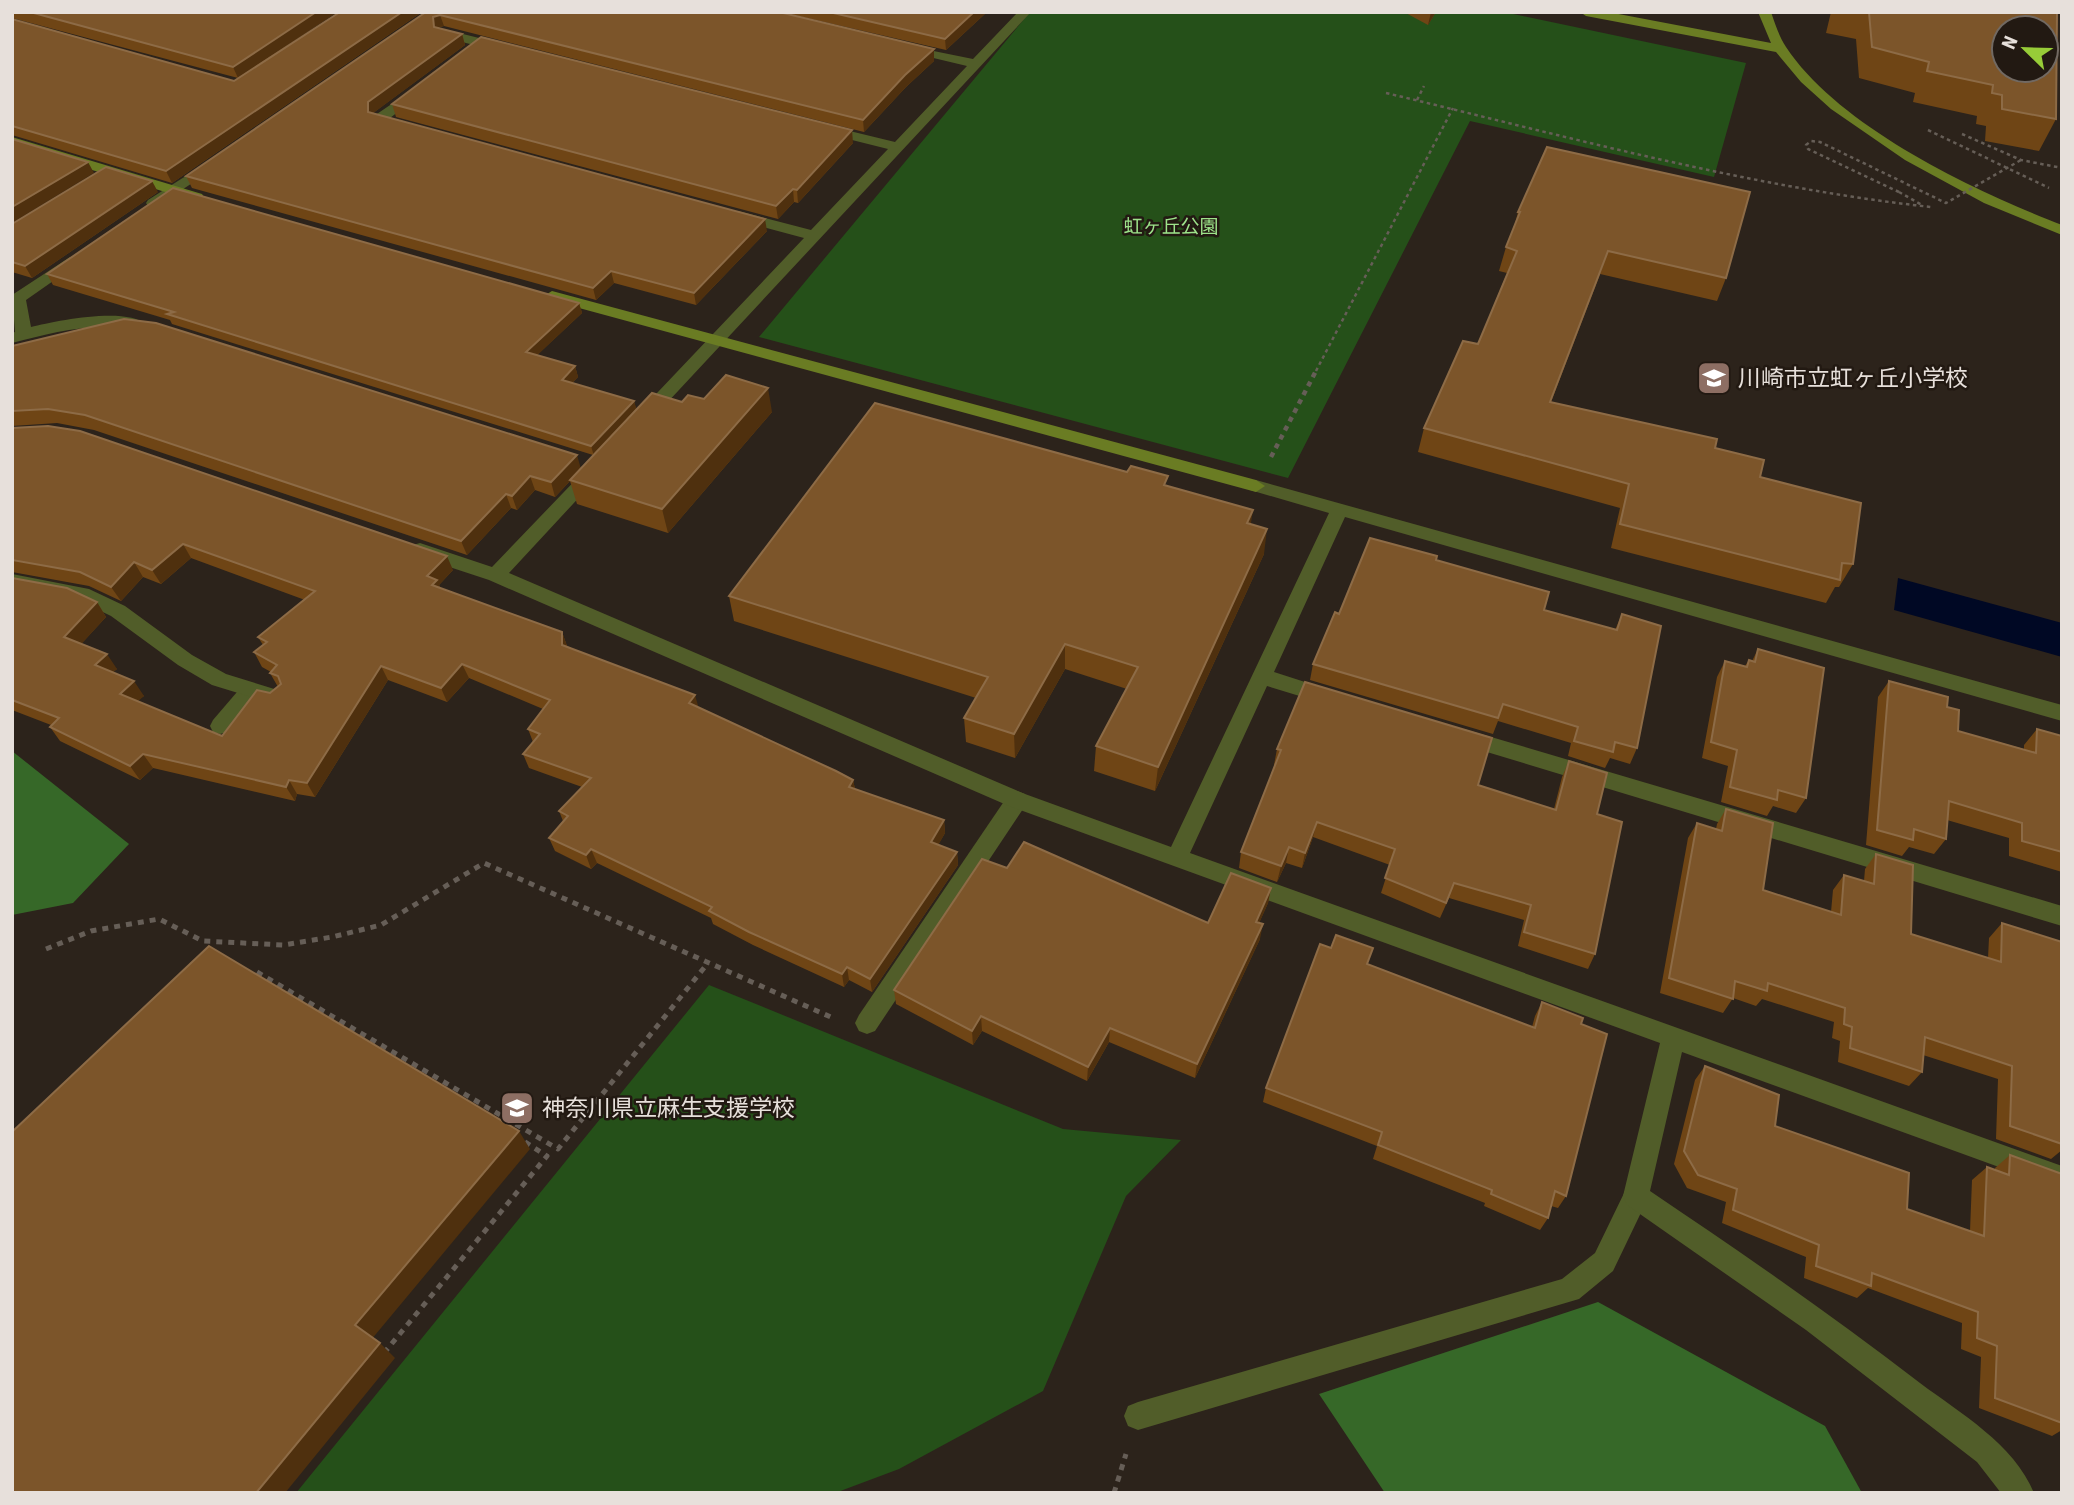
<svg xmlns="http://www.w3.org/2000/svg" width="2074" height="1505" viewBox="0 0 2074 1505" font-family="'Roboto Condensed','Noto Sans JP',sans-serif">
	<rect width="100%" height="100%" fill="#2c231b"/>
	<g fill="#255019">
		<polygon points="1030,12 1504,12 1746,63 1714,177 1470,121 1288,478 759,337"/>
		<polygon points="709,985 1063,1129 1181,1140 1126,1196 1043,1391 899,1469 835,1493 296,1493"/>
	</g>
	<g fill="#366828">
		<polygon points="12,751 129,844 73,903 12,915"/>
		<polygon points="1598,1302 1825,1426 1862,1493 1385,1493 1319,1394"/>
	</g>
	<polygon fill="#000824" points="1898,578 2062,623 2062,657 1894,610"/>
	<g fill="none" stroke-linecap="round" stroke-linejoin="round">
		<g stroke="#665e57" stroke-width="2.5" stroke-dasharray="3.5 3.5" stroke-linecap="butt">
			<path d="M1386 93C1566 136 1746 187 1931 207"/>
			<polyline points="1417,100 1424,86"/>
			<polyline points="1928,130 2049,188"/>
			<polyline points="1962,134 2021,160 2062,168"/>
			<polyline points="1899,192 1922,205"/>
			<polyline points="1316,371 1453,108"/>
		</g>
		<polyline stroke="#665e57" stroke-width="4.5" stroke-dasharray="5 5" stroke-linecap="butt" points="1271,457 1317,369"/>
		<g stroke="#665e57" stroke-width="5" stroke-dasharray="6 6" stroke-linecap="butt">
			<polyline points="46,949 91,931 159,919 203,941 283,945 332,937 381,925 484,863 833,1018"/>
			<polyline points="257,972 558,1149 708,963"/>
			<polyline points="384,1353 547,1156 522,1140"/>
			<polyline points="1114,1493 1126,1454"/>
		</g>
		<g fill="#515d29" fill-rule="evenodd">
			<polygon points="250,682 257,685 260,690 257,695 227,732 220,734 213,732 210,726 213,720 243,685"/>
			<polygon points="1017,791 1025,794 1028,800 1025,806 875,1031 867,1034 859,1031 855,1023 859,1015 1009,794"/>
			<polygon points="1636,1184 1645,1187 1649,1196 1613,1271 1579,1299 1138,1430 1128,1426 1124,1416 1128,1406 1138,1402 1562,1279 1595,1253 1627,1187"/>
		</g>
		<g fill="#515d29" fill-rule="evenodd">
			<polygon points="1018,12 1031,12 651,420 639,420 636,416 639,412 804,238 733,219 730,216 733,213 738,211 811,230 888,149 820,132 820,126 825,125 895,142 967,66 904,51 904,45 973,59"/>
			<polygon points="443,29 507,45 509,48 502,52 438,36 438,30"/>
			<polygon points="415,88 422,92 420,95 390,118 404,121 404,127 374,122 374,116"/>
			<polygon points="211,160 218,164 216,167 158,206 148,206 146,203 148,200"/>
			<path d="M70 257 78 262 76 265 26 300 31 327C55 321 128 306 146 325 137 334 117 327 104 327 72 327 43 335 12 343V333L15 332 12 295Z"/>
			<path d="M592 467 601 473 598 477 509 573 1025 794 1171 847 1329 513 1250 490 1247 486 1256 480 2062 705V721L1345 517 1274 672 1336 692 1339 697 1336 702 1329 705 1267 686 1190 853 2062 1166V1190L1682 1052 1650 1191C1742 1253 1832 1315 1920 1383 1960 1413 2014 1444 2034 1493H2001L1977 1462 1806 1330 1627 1205 1623 1196 1660 1043 1009 806 489 580 413 555 411 550 413 545 420 543 492 567 586 469Z"/>
			<polygon points="12,574 89,589 125,606 192,655 226,674 284,692 287,697 284,702 277,705 212,685 178,665 111,616 78,600 12,588"/>
			<polygon points="1464,729 2062,906 2062,926 1457,743 1454,737 1457,731"/>
		</g>
		<g fill="#6a7c23" fill-rule="evenodd">
			<path d="M1580 12H1608L1771 43 1758 12H1771C1775 24 1779 36 1786 47 1839 127 1974 191 2062 225V235L1984 203 1905 160 1831 109 1801 82 1776 52 1586 16Z"/>
			<polygon points="12,137 202,194 204,197 202,200 192,200 12,146"/>
			<polygon points="552,291 1256,480 1265,486 1256,492 546,299 544,296"/>
		</g>
		<polyline stroke="#665e57" stroke-width="2.5" stroke-dasharray="3.5 3.5" stroke-linecap="butt" points="1899,192 1808,149 1806,145 1811,141 1820,142 1946,203 2021,160"/>
	</g>
	<g fill="#6f4515">
		<polygon points="12,12 337,12 238,78 12,18"/>
		<polygon points="340,12 422,12 172,183 12,135 12,19 234,81"/>
		<polygon points="426,12 934,61 906,87 864,132 444,26 437,28 462,34 465,45 373,113 767,231 696,305 614,283 596,300 192,188 186,176"/>
		<polygon points="781,12 987,12 946,50"/>
		<polygon points="1404,12 1436,12 1428,25"/>
		<polygon points="1831,12 2057,12 2056,119 2039,151 1985,141 1986,126 1976,124 1977,116 1913,102 1915,93 1859,78 1856,39 1826,33"/>
		<polygon points="392,104 853,143 798,203 794,202 778,219 396,117"/>
		<polygon points="158,192 32,278 12,272 12,224"/>
		<polygon points="1518,212 1726,278 1717,301 1600,274 1551,402 1715,448 1760,477 1853,564 1839,587 1835,587 1826,603 1611,548 1620,508 1418,452 1424,428 1478,344 1507,273 1499,271 1506,247 1513,231"/>
		<polygon points="47,274 579,303 582,313 537,355 575,366 578,377 572,383 634,401 636,409 704,399 772,412 668,533 577,504 570,481 555,497 535,490 517,510 511,508 467,555 94,430 57,423 12,426 12,346 581,468 593,455 172,324 170,320 53,285"/>
		<polygon points="12,428 453,570 439,585 441,589 562,632 567,646 853,780 855,789 944,820 945,833 938,845 957,852 958,865 872,992 849,980 844,987 753,945 713,924 711,918 597,863 591,869 555,851 549,838 563,821 559,811 582,787 529,768 523,754 533,742 528,729 543,709 469,678 447,702 388,680 315,797 297,794 295,801 153,768 140,780 60,741 50,727 51,725 12,710 12,578 97,602 106,617 81,644 117,669 113,672 144,696 137,701 222,736 278,687 270,673 271,672 262,667 254,652 263,645 258,637 305,600 191,558 161,584 143,577 121,601 89,586 12,572"/>
		<polygon points="1167,486 1251,524 1264,554 1155,791 1094,771 1096,746 1127,689 1065,669 1015,758 966,742 964,718 976,698 734,621 729,596"/>
		<polygon points="1436,560 1544,610 1615,630 1622,614 1637,748 1630,764 1610,758 1605,768 1568,756 1571,743 1498,721 1493,734 1310,680 1313,664 1339,614"/>
		<polygon points="1758,649 1806,798 1796,813 1773,806 1767,816 1721,802 1728,766 1702,758 1717,677 1725,661 1745,666 1749,660 1752,661"/>
		<polygon points="1889,681 1947,707 1958,731 2024,749 2024,745 2037,729 2062,736 2062,872 2009,856 2009,838 1947,820 1946,839 1934,854 1909,847 1902,856 1866,845 1878,697"/>
		<polygon points="1277,749 1478,785 1554,809 1562,777 1569,761 1597,814 1595,954 1588,969 1518,946 1524,920 1449,898 1440,918 1381,893 1390,865 1313,837 1302,868 1286,863 1277,882 1239,868 1241,852 1276,765 1274,765"/>
		<polygon points="1726,809 1763,890 1831,912 1833,890 1844,875 1864,881 1865,869 1876,854 1911,934 1988,958 1989,938 2002,923 2062,942 2062,1150 2051,1159 1996,1139 1998,1079 1923,1055 1922,1072 1909,1086 1838,1062 1840,1041 1832,1038 1834,1022 1762,999 1756,1006 1733,998 1723,1013 1660,993 1688,838 1697,823 1716,829 1717,824"/>
		<polygon points="1007,868 1208,923 1271,888 1268,903 1259,923 1260,939 1195,1078 1109,1042 1087,1081 982,1031 973,1045 896,1004 894,990"/>
		<polygon points="1367,964 1532,1027 1535,1016 1542,1002 1581,1024 1566,1196 1558,1208 1551,1206 1548,1218 1540,1230 1484,1206 1485,1203 1373,1159 1377,1146 1263,1102 1266,1088"/>
		<polygon points="1705,1066 1775,1126 1907,1209 1970,1231 1972,1180 1987,1167 1995,1170 1995,1168 2010,1155 2062,1174 2062,1430 2052,1436 1979,1408 1981,1357 1961,1349 1962,1323 1868,1288 1857,1298 1804,1278 1806,1257 1722,1223 1726,1202 1687,1188 1674,1164 1695,1080"/>
	</g>
	<g fill="#4f300e">
		<polygon points="316,12 337,12 238,78 233,67"/>
		<polygon points="402,12 422,12 172,183 166,171"/>
		<polygon points="974,12 987,12 946,50 945,39"/>
		<polygon points="1431,12 1436,12 1428,25"/>
		<polygon points="440,15 444,26 436,28 434,27 433,17"/>
		<polygon points="462,34 465,45 372,114 368,112 368,102"/>
		<polygon points="934,49 934,61 906,87 864,132 863,120 905,75"/>
		<polygon points="852,130 853,143 798,203 797,190"/>
		<polygon points="88,162 94,173 12,223 12,207"/>
		<polygon points="152,181 158,192 32,278 25,266"/>
		<polygon points="793,189 794,202 778,219 776,206"/>
		<polygon points="765,219 767,231 696,305 694,293"/>
		<polygon points="1608,251 1600,274 1542,425 1550,402"/>
		<polygon points="611,271 614,283 596,300 593,288"/>
		<polygon points="579,303 582,313 529,363 526,352"/>
		<polygon points="575,366 578,377 565,390 562,380"/>
		<polygon points="768,388 772,412 668,533 662,509"/>
		<polygon points="634,401 637,411 594,456 591,446"/>
		<polygon points="577,455 581,469 570,480 570,481 555,497 551,482"/>
		<polygon points="530,476 535,490 517,510 512,496"/>
		<polygon points="506,494 511,508 467,555 461,541"/>
		<polygon points="1253,510 1249,536 1247,523"/>
		<polygon points="1267,529 1264,554 1155,791 1158,767"/>
		<polygon points="183,544 191,558 161,584 152,570"/>
		<polygon points="447,556 453,570 439,585 443,594 434,590 427,576"/>
		<polygon points="134,562 143,577 121,601 111,587"/>
		<polygon points="97,602 106,617 74,652 64,637"/>
		<polygon points="562,632 567,646 562,645"/>
		<polygon points="1065,644 1065,669 1015,758 1014,734"/>
		<polygon points="107,654 117,669 105,679 95,665"/>
		<polygon points="462,664 469,678 447,702 441,688"/>
		<polygon points="381,666 388,680 315,797 307,783"/>
		<polygon points="134,681 144,696 130,708 120,694"/>
		<polygon points="695,695 699,709 689,703"/>
		<polygon points="143,754 153,768 140,780 130,766"/>
		<polygon points="289,780 297,794 295,801 286,787"/>
		<polygon points="853,780 856,794 849,787"/>
		<polygon points="944,820 945,833 932,856 931,842"/>
		<polygon points="1317,822 1313,837 1302,868 1305,853"/>
		<polygon points="1289,847 1286,863 1277,882 1281,866"/>
		<polygon points="591,849 597,863 591,869 586,855"/>
		<polygon points="957,852 958,865 872,992 870,979"/>
		<polygon points="1271,888 1268,903 1253,937 1256,922"/>
		<polygon points="1263,924 1260,939 1195,1078 1197,1064"/>
		<polygon points="847,967 849,980 844,987 842,974"/>
		<polygon points="981,1016 982,1031 973,1045 972,1031"/>
		<polygon points="1110,1028 1109,1042 1087,1081 1088,1067"/>
		<polygon points="519,1131 530,1149 371,1340 355,1325"/>
		<polygon points="380,1343 395,1358 285,1493 256,1493"/>
	</g>
	<g fill="#7c552a" stroke="#8d6b46" stroke-width="2" fill-rule="evenodd">
		<polygon points="30,12 316,12 233,67"/>
		<polygon points="340,12 402,12 166,171 12,126 12,19 234,81"/>
		<polygon points="426,12 779,12 934,49 905,75 863,120 440,15 433,17 434,27 462,34 368,102 368,112 765,219 694,293 611,271 593,288 186,176"/>
		<polygon points="829,12 974,12 945,39"/>
		<path d="M1869 12H2057L2056 119 2002 109V95L1992 93 1993 85 1927 71 1929 62 1872 47ZM2004 28H2046V70H2004Z"/>
		<polygon points="481,37 852,130 797,190 793,189 776,206 392,104"/>
		<polygon points="12,139 88,162 12,207"/>
		<polygon points="1547,147 1750,192 1726,278 1608,251 1550,402 1717,439 1715,448 1764,460 1760,477 1861,503 1853,564 1842,563 1840,580 1620,524 1629,484 1424,428 1463,341 1478,344 1517,251 1506,247 1520,212 1518,212"/>
		<polygon points="106,167 152,181 25,266 12,262 12,224"/>
		<polygon points="173,188 579,303 526,352 575,366 562,380 634,401 591,446 167,314 174,312 47,274"/>
		<polygon points="124,319 156,323 577,455 551,482 530,476 512,496 506,494 461,541 85,415 48,409 12,411 12,346"/>
		<polygon points="726,375 768,388 662,509 570,480 652,393 682,402 688,395 704,399"/>
		<polygon points="875,403 1127,472 1131,466 1168,476 1164,485 1253,510 1247,523 1267,529 1158,767 1096,746 1138,667 1065,644 1014,734 964,718 988,677 729,596"/>
		<polygon points="48,426 80,431 447,556 427,576 437,580 432,585 562,632 562,645 695,695 689,703 836,771 853,780 849,787 944,820 931,842 957,852 870,979 847,967 842,974 749,932 709,911 712,907 591,849 586,855 549,838 568,816 559,811 591,778 523,754 540,734 528,729 550,700 462,664 441,688 381,666 307,783 289,780 286,787 143,754 130,766 50,727 59,718 12,700 12,578 67,588 97,602 64,637 107,654 95,665 134,681 120,694 222,736 257,690 270,693 281,684 278,676 270,673 277,665 254,652 267,642 258,637 315,591 183,544 152,570 134,562 111,587 80,572 12,560 12,428"/>
		<polygon points="1370,538 1437,556 1436,560 1549,592 1544,610 1617,630 1622,614 1661,626 1637,748 1615,742 1613,752 1574,741 1578,727 1503,704 1498,718 1313,664 1335,612 1339,614"/>
		<polygon points="1758,649 1824,668 1806,798 1778,790 1777,800 1730,787 1737,750 1711,742 1725,661 1747,667 1749,660 1755,662"/>
		<polygon points="1889,681 1948,697 1947,707 1959,710 1958,731 2036,753 2037,729 2062,736 2062,852 2022,841 2022,823 1949,801 1946,839 1914,829 1913,840 1877,830"/>
		<polygon points="1305,682 1492,738 1478,785 1556,810 1569,761 1607,773 1597,814 1622,822 1595,954 1524,932 1531,905 1454,883 1446,903 1385,878 1395,849 1317,822 1305,853 1289,847 1281,866 1241,852 1281,750 1277,749"/>
		<polygon points="1726,809 1773,823 1763,890 1841,915 1844,875 1874,884 1876,854 1913,865 1911,934 2001,962 2002,923 2062,942 2062,1144 2010,1126 2012,1066 1925,1037 1922,1072 1850,1048 1852,1027 1844,1024 1845,1008 1768,983 1767,991 1735,981 1733,999 1669,978 1697,823 1722,831"/>
		<polygon points="1024,842 1208,923 1231,873 1271,888 1256,922 1263,924 1197,1064 1110,1028 1088,1067 981,1016 972,1031 894,990 982,859 1007,868"/>
		<polygon points="1336,935 1373,948 1367,964 1535,1028 1542,1002 1583,1018 1581,1024 1607,1034 1566,1196 1555,1191 1548,1218 1491,1194 1492,1190 1378,1145 1382,1132 1266,1088 1320,944 1331,948"/>
		<polygon points="209,946 519,1131 355,1325 380,1343 256,1493 12,1493 12,1132"/>
		<polygon points="1705,1066 1779,1095 1775,1126 1909,1173 1907,1209 1984,1236 1987,1167 2009,1175 2010,1155 2062,1174 2062,1423 1995,1398 1997,1346 1977,1338 1978,1312 1872,1273 1871,1286 1816,1266 1819,1245 1733,1210 1737,1189 1698,1175 1684,1151"/>
	</g>
	<defs>
		<g id="school-square" transform="scale(1.75)"><rect x="-9" y="-9" width="18" height="18" rx="4" fill="#8d6e63" stroke="#221912"/><path d="M0-5L7-2L0 1L-7-2ZM-4 1L0 2.5L4 1V4Q0 6-4 4Z" fill="#fff"/></g>
	</defs>
	<g fill-rule="evenodd">
		<use href="#school-square" x="1714" y="378"/>
		<use href="#school-square" x="517" y="1108"/>
	</g>
	<g text-anchor="middle" dominant-baseline="central" stroke-width="5" stroke-linejoin="round" paint-order="stroke">
		<g font-size="19" fill="#9de38a" stroke="#221912">
			<text x="1171" y="226">虹ヶ丘公園</text>
		</g>
		<g font-size="23" fill="#e7e0db" stroke="#221912" text-anchor="start">
			<text x="1738" y="378">川崎市立虹ヶ丘小学校</text>
			<text x="542" y="1108">神奈川県立麻生支援学校</text>
		</g>
	</g>
	<rect width="2074" height="1505" fill="none" stroke="#e7e0db" stroke-width="28"/>
	<g transform="translate(2025 49) rotate(293)"><circle r="33" fill="#221912" stroke="#716962" stroke-width="2"/>
	<path d="M0-5L12 26L0 18L-12 26Z" fill="#97cc38"/>
	<text y="-10" font-size="19" font-weight="bold" text-anchor="middle" fill="#e7e0db">N</text>
	</g>
</svg>
